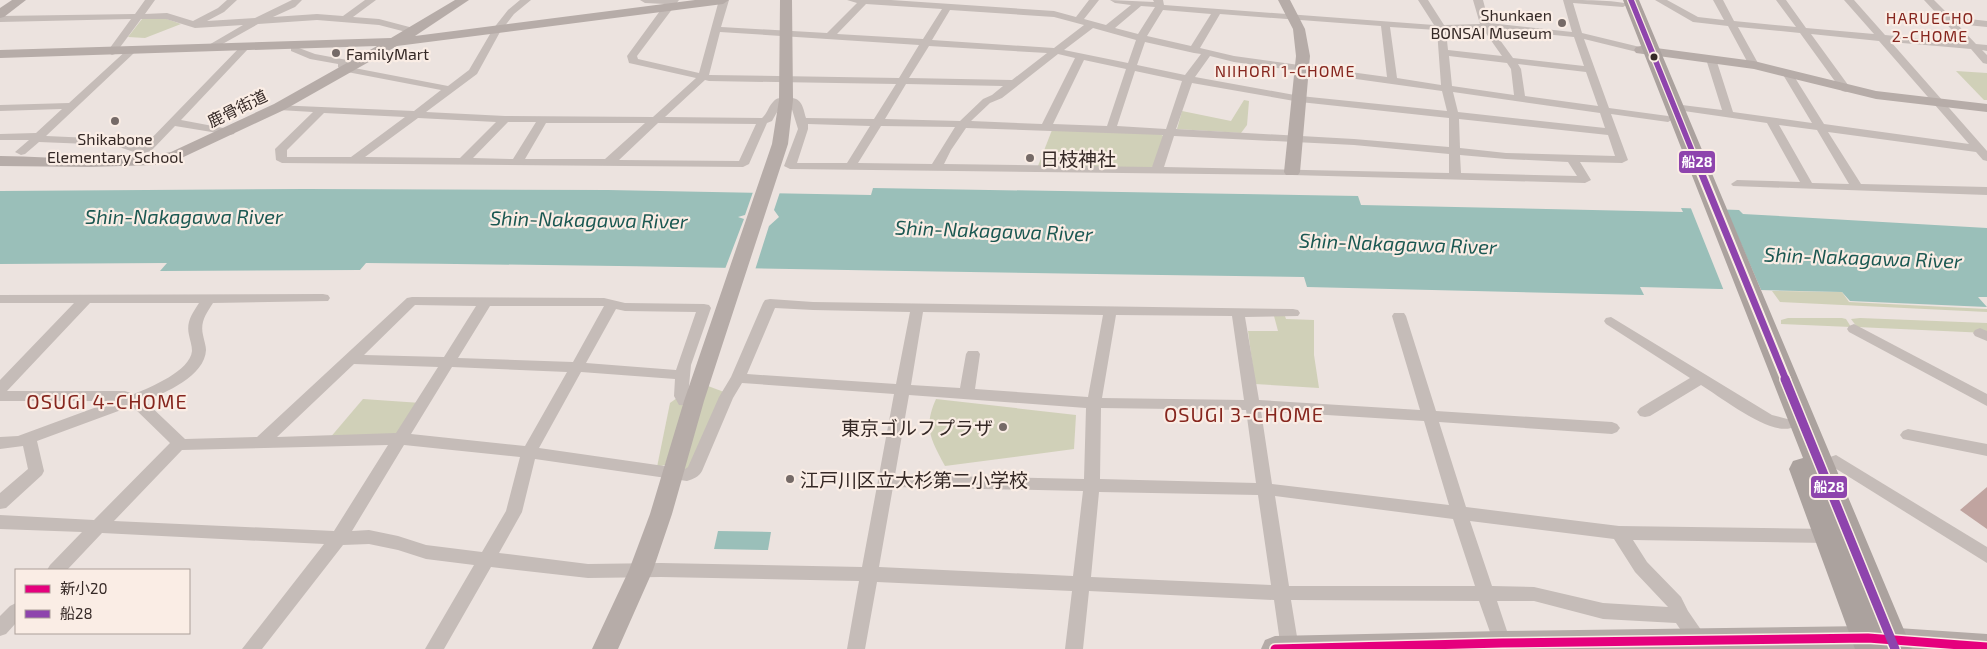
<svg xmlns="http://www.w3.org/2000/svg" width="1987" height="649" viewBox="0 0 1987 649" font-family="'Exo 2','Noto Sans JP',sans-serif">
	<rect width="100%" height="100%" fill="#ece3df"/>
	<g fill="#d0d0b8">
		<polygon points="146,18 164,18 181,24 145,38 128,37 142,19"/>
		<polygon points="1956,71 1987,73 1987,100 1984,100"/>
		<polygon points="1244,100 1249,101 1247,125 1241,133 1177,129 1182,111 1231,121"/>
		<polygon points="1052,130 1160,134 1165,137 1155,165 1150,168 1038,166"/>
		<polygon points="1772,291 1842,292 1849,302 1987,309 1987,312 1780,302"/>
		<polygon points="1274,316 1285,316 1286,319 1314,320 1314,355 1319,388 1255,384 1248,331 1278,331"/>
		<polygon points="1788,318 1842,318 1846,319 1851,327 1781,324 1781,320"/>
		<polygon points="1860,318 1987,323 1987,333 1857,327 1851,319"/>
		<polygon points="708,386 724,392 687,471 680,470"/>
		<polygon points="677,398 682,403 684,409 665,465 657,467 670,403"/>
		<polygon points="363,399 421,403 399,437 329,439"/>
		<path d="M936 399 1076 415 1074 449 945 466C931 440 923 428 936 399Z"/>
	</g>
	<g fill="#9abfb9">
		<path d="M873 188 1358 196 1361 205 1683 212 1681 208 1739 210 1743 214 1987 228V297H1978L1987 307 1850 301 1842 292 1640 287 1644 295 1307 287 1304 277C991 273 679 266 366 263L360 270 160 271 167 263 0 264V191L305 189 608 190 871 195Z"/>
		<polygon points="718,531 771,532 768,550 714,549"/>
	</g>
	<g fill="#ece3df">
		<polygon points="753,192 780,192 774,210 779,217 769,226 755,270 725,269 744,219 738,217 745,215"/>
		<polygon points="1690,206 1725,207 1762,292 1724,291"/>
	</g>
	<polygon fill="#c0a4a0" points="1987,487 1987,529 1960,510"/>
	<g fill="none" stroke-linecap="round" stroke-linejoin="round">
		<g fill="#c5bcb8" fill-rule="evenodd">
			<polygon points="145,0 155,0 145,14 167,13 193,21 218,8 227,0 237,0 224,12 207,21 255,18 292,0 302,0 295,7 273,17 317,14 343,16 365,0 376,0 353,17 379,19 417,29 419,31 414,34 379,25 317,20 258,24 210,51 205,48 207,46 243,25 195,28 166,19 141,19 115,54 112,55 107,52 131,19 0,22 0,16 135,14"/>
			<path d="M520 0H531L514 14 500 32 477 74 426 112 505 116 653 117 696 78 629 63 627 56 665 4 645 3 640 0H679L637 56 638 59 699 73 719 0H729L721 27 827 33 857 3 847 0H891L1054 11 1076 17 1089 0H1099L1084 19 1106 25 1131 5 1115 3 1110 0 1154 2 1153 0H1163L1164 5 1434 25 1418 0H1428L1444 25 1480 24 1473 0H1483L1489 23 1572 32 1563 0C1578 0 1617 0 1628 4L1623 7 1573 3 1582 33 1644 48 1646 50 1641 53 1584 39 1609 108 1668 116 1673 119 1668 122 1611 114 1628 160 1622 163 1580 162 1591 180 1585 183 1292 175 790 169 784 166 798 129 790 103 781 105 772 121 767 123 749 164 743 167 282 163 276 160 275 149 277 147 313 112 279 110 274 107 275 105 414 111 441 90 342 71 338 67V64L310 59 291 51V44H297L299 48 315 54 347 60 349 67 448 86 469 70 493 29 508 10ZM866 4 942 9 923 39 837 34ZM1141 6 1155 7 1138 34 1115 28ZM950 10 1054 17 1084 25 1054 48 932 40ZM1163 10 1211 14 1191 46 1147 36ZM1220 14 1381 26 1387 77 1234 56 1200 48ZM1390 27 1437 30 1441 85 1397 78ZM1093 28 1136 40 1128 63 1064 50ZM1483 29 1502 56 1448 50 1446 31ZM1492 29 1574 37 1584 66 1513 58ZM720 32 919 45 899 78 709 75ZM1145 42 1194 53 1201 54 1185 75 1137 65ZM929 46 1047 53 1012 80 909 78ZM1058 54 1075 58 1042 124 971 121 990 103 1002 98ZM1210 56 1234 62 1442 91 1447 111 1300 96 1195 77ZM1449 56 1507 63 1511 69 1514 95 1452 86ZM1084 60 1126 69 1107 126 1053 124ZM1518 64 1586 72 1598 106 1525 96 1521 69ZM1135 71 1182 81 1166 129 1117 126ZM705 80 709 81 896 84 874 119 806 118C802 103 801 96 783 98 779 98 776 98 773 102 768 107 767 114 762 118L665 117ZM1192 83 1300 102 1449 118V147L1354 139 1176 129ZM906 84 1003 86 992 95 983 99 960 121 885 119ZM1453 92 1600 113 1605 128 1458 112ZM324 113 405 117 351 157H287V150ZM418 118 496 122 460 158 365 157ZM1459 119 1608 135 1615 156 1506 153 1460 148ZM508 122H536L513 159 473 158ZM546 123H645L605 159H525ZM658 123 756 124 739 161 619 160ZM808 124 870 126 847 163H797L808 129ZM881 126 955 127 932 164 858 163ZM966 128 1163 135 1152 167 944 164 951 150ZM1174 136 1354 145 1449 154V173L1164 167ZM1460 155 1506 159 1568 162 1577 176 1461 173Z"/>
			<path d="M1655 0H1667L1698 17 1724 20 1713 0H1723L1734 21 1796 27 1776 0H1786L1806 28 1874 34 1844 0H1854L1885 35 1964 43 1924 0H1934L1951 17 1987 21V27L1957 24 1976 44 1987 45V51L1982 50 1987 55V64L1983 63 1971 49 1891 42 1987 151V161L1983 160 1976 152 1828 132 1861 184 1987 187V195L1733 186 1731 184 1737 180 1800 182 1767 123 1670 109 1669 107 1670 105 1674 104 1722 110 1706 59 1711 56 1716 59 1733 112 1812 123 1782 73 1787 70 1792 73 1824 124 1969 144 1879 41 1811 34 1851 89 1846 92 1842 91 1800 33 1738 27 1759 65 1754 68 1749 65 1728 26 1693 22ZM1779 125 1817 130 1849 184 1812 183Z"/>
			<polygon points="245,44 250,47 248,49 181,120 234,130 235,132 234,134 230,135 175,126 151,151 140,154 113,145 39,142 25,154 21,155 15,152 29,140 0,140 0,134 36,133 62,109 0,111 0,105 69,103 128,49 134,49 134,53 46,136 114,139 143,147 242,45"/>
			<path d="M323 294 328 295 330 298 328 301 213 303C206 314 200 322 203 335 204 340 206 346 206 350 205 376 165 393 145 401L185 439 257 437 407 298 412 297 604 298 625 303 704 304 709 305 711 308 691 365 688 396 699 397 701 401 699 405 694 406 679 405 674 396 675 379 581 372 539 448 685 469 688 467 719 397 731 377 763 303 765 300 770 299 813 302 1293 309 1298 310 1300 313 1298 316 1245 317 1259 400 1420 410 1392 316 1394 313H1404L1406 316 1436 411 1612 422 1617 424 1620 428 1617 432 1612 434 1439 422 1466 507 1619 526 1828 529 1834 531 1836 536 1834 541 1828 543 1633 540 1647 562 1681 597 1688 611 1708 640 1705 646C1691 649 1684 634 1676 623L1603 619 1534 601H1497L1511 643 1509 649H1496L1479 601 1291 600 1299 649H1281L1274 600 1089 591 1083 649H1065L1072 591 877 582 865 649H847L859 581 661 577 588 578 491 567 444 649H425L474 565 426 559 398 550 369 544 343 545 262 649H242L324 544 102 533 67 570H47L50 565 82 532 0 529V515L94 520 170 443 132 406 37 441 44 471 42 475 6 508 0 509V493L28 469 23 446 0 449V437L18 436 113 401H0V380L74 303H0V295ZM90 303H199C192 314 186 322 189 335 190 340 192 346 192 351 190 371 151 387 134 394L125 391H7ZM415 305 476 306 444 357 364 355ZM490 306H604L573 362 458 358ZM775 308 813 310 910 312 896 384 747 374ZM616 309 625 311 696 312 676 370 586 363ZM923 312 1103 315 1088 397 975 389 980 354 978 351H968L966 354 960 388 911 385ZM1116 315 1232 316 1244 400 1102 398ZM354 364 438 367 396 433 277 437ZM452 367 567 372 525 446 411 434ZM742 383 894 394 862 567 661 563 588 564 499 553 522 512 535 459 687 481C693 479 699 477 702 471L733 398ZM909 395 1086 408 1084 479 895 475ZM1101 408 1246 410 1256 483 1100 479ZM1261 411 1424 421 1449 505 1272 484ZM388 445 334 531 114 521 182 450ZM404 445 520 457 506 511 482 552 426 545 398 536 369 530 352 531ZM893 487 1083 491 1073 576 879 567ZM1099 492 1258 495 1271 585 1091 577ZM1275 496 1453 519 1475 586H1289ZM1470 521 1614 539 1635 572 1668 607 1603 603 1534 587 1492 586Z"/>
			<path d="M1611 317 1772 415 1791 420 1794 424 1791 428C1768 435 1721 397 1701 385L1650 416 1645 417 1640 416 1637 412 1640 408 1690 378 1606 324 1604 321 1606 318Z"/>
			<polygon points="1854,324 1987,394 1987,406 1849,332 1847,329 1849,326"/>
			<polygon points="1980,328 1987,331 1987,341 1975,336 1973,333 1975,330"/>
			<polygon points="1908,429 1987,444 1987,456 1903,439 1900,435 1903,431"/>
			<polygon points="1836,455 1987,547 1987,563 1830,465 1828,461 1830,457"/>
			<polygon points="16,603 16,623 6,634 0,636 0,616 10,606"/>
		</g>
		<g fill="#b6aca8" fill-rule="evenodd">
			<polygon points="12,0 26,0 4,17 0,18 0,8"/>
			<path d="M455 0H469L415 36 695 0H729L723 4 397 46 284 110 175 161 154 165 90 167 0 166V156C56 157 116 163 171 152L274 104 377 46 0 58V50L391 38Z"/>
			<polygon points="780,0 792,0 793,100 788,144 704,401 672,514 653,570 618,649 592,649 629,570 650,514 684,401 772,144 779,100"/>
			<polygon points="1278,0 1290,0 1305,29 1310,56 1300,172 1298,175 1286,175 1284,172 1296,56 1293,29"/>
			<polygon points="1641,46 1754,61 1876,91 1987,104 1987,112 1876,99 1754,69 1636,53 1634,50 1636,47"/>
		</g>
		<polygon fill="#b4aba7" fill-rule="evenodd" points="1868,626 1987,634 1987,649 1261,649 1265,640 1275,636 1502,631"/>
		<polygon fill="#aba29e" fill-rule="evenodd" points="1623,0 1639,0 1912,649 1855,649 1789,469 1793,461 1803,458"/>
		<g stroke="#faede5" stroke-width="12">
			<polyline id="bus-1" points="1275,649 1502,643 1868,638 1987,647"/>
		</g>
		<g stroke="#faede5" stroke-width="8">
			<polyline id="bus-2-far2" points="1631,0 1699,168"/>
		</g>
		<g stroke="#faede5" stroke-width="11">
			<polyline id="bus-2-far1" points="1699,167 1786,380"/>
		</g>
		<g stroke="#faede5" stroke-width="12">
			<polyline id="bus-2" points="1785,379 1895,649"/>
		</g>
		<use href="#bus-1" stroke="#e5007d" stroke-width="9"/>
		<use href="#bus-2-far2" stroke="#8e44ad" stroke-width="5.5"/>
		<use href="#bus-2-far1" stroke="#8e44ad" stroke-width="7"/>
		<use href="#bus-2" stroke="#8e44ad" stroke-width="9"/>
	</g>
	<g fill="#756a67" stroke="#faede5" stroke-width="2">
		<circle cx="1562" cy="23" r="5"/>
		<circle cx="336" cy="53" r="5"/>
		<circle cx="115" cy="121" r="5"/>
		<circle cx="1030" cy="158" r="5"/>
		<circle cx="1003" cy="427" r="5"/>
		<circle cx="790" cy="479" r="5"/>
	</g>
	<circle fill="#352926" stroke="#faede5" stroke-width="2" cx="1654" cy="57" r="4.5"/>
	<g text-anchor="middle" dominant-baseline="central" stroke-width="4.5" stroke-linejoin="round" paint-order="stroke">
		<g font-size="16" fill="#352926" stroke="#faede5" text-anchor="end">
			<text x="1552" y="14">Shunkaen<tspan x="1552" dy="18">BONSAI Museum</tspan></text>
			<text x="346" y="53" text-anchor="start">FamilyMart</text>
			<text x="115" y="138" text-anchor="middle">Shikabone<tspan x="115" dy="18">Elementary School</tspan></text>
		</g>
		<g font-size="16" letter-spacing="1" fill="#86261e" stroke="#faede5">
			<text x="1930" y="17">HARUECHO<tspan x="1930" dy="18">2-CHOME</tspan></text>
			<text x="1285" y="70">NIIHORI 1-CHOME</text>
		</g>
		<g font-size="16" fill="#352926" stroke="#faede5">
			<text transform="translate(237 108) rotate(-26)">鹿骨街道</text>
		</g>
		<g font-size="19" fill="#352926" stroke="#faede5" text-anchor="start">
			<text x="1040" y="158">日枝神社</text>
			<text x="993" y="427" text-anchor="end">東京ゴルフプラザ</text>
			<text x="800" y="479">江戸川区立大杉第二小学校</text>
		</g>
		<g font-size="20" font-style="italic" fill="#1b5852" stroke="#faede5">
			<text x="184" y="216">Shin-Nakagawa River</text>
			<text transform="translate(589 219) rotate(1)">Shin-Nakagawa River</text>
			<text transform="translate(994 230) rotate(2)">Shin-Nakagawa River</text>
			<text transform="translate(1398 243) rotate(2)">Shin-Nakagawa River</text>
			<text transform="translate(1863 257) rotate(2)">Shin-Nakagawa River</text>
		</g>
		<g font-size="20" letter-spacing="1" fill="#86261e" stroke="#faede5">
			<text x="107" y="401">OSUGI 4-CHOME</text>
			<text x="1244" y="414">OSUGI 3-CHOME</text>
		</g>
	</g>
	<g stroke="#faede5" stroke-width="2">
		<rect x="1678" y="150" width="38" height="24" rx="5" fill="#8e44ad"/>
		<rect x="1810" y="475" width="38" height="24" rx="5" fill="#8e44ad"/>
	</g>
	<g font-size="14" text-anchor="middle" font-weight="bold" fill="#fff">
		<text x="1697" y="167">船28</text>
		<text x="1829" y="492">船28</text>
	</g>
	<rect x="15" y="569" width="175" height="65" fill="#faede5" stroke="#ab9f99"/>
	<rect x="25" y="585" width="25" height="8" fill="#e5007d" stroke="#ab9f99"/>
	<text x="60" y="594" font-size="15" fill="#352926">新小20</text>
	<rect x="25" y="610" width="25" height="8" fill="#8e44ad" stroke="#ab9f99"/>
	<text x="60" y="619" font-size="15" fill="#352926">船28</text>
</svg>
